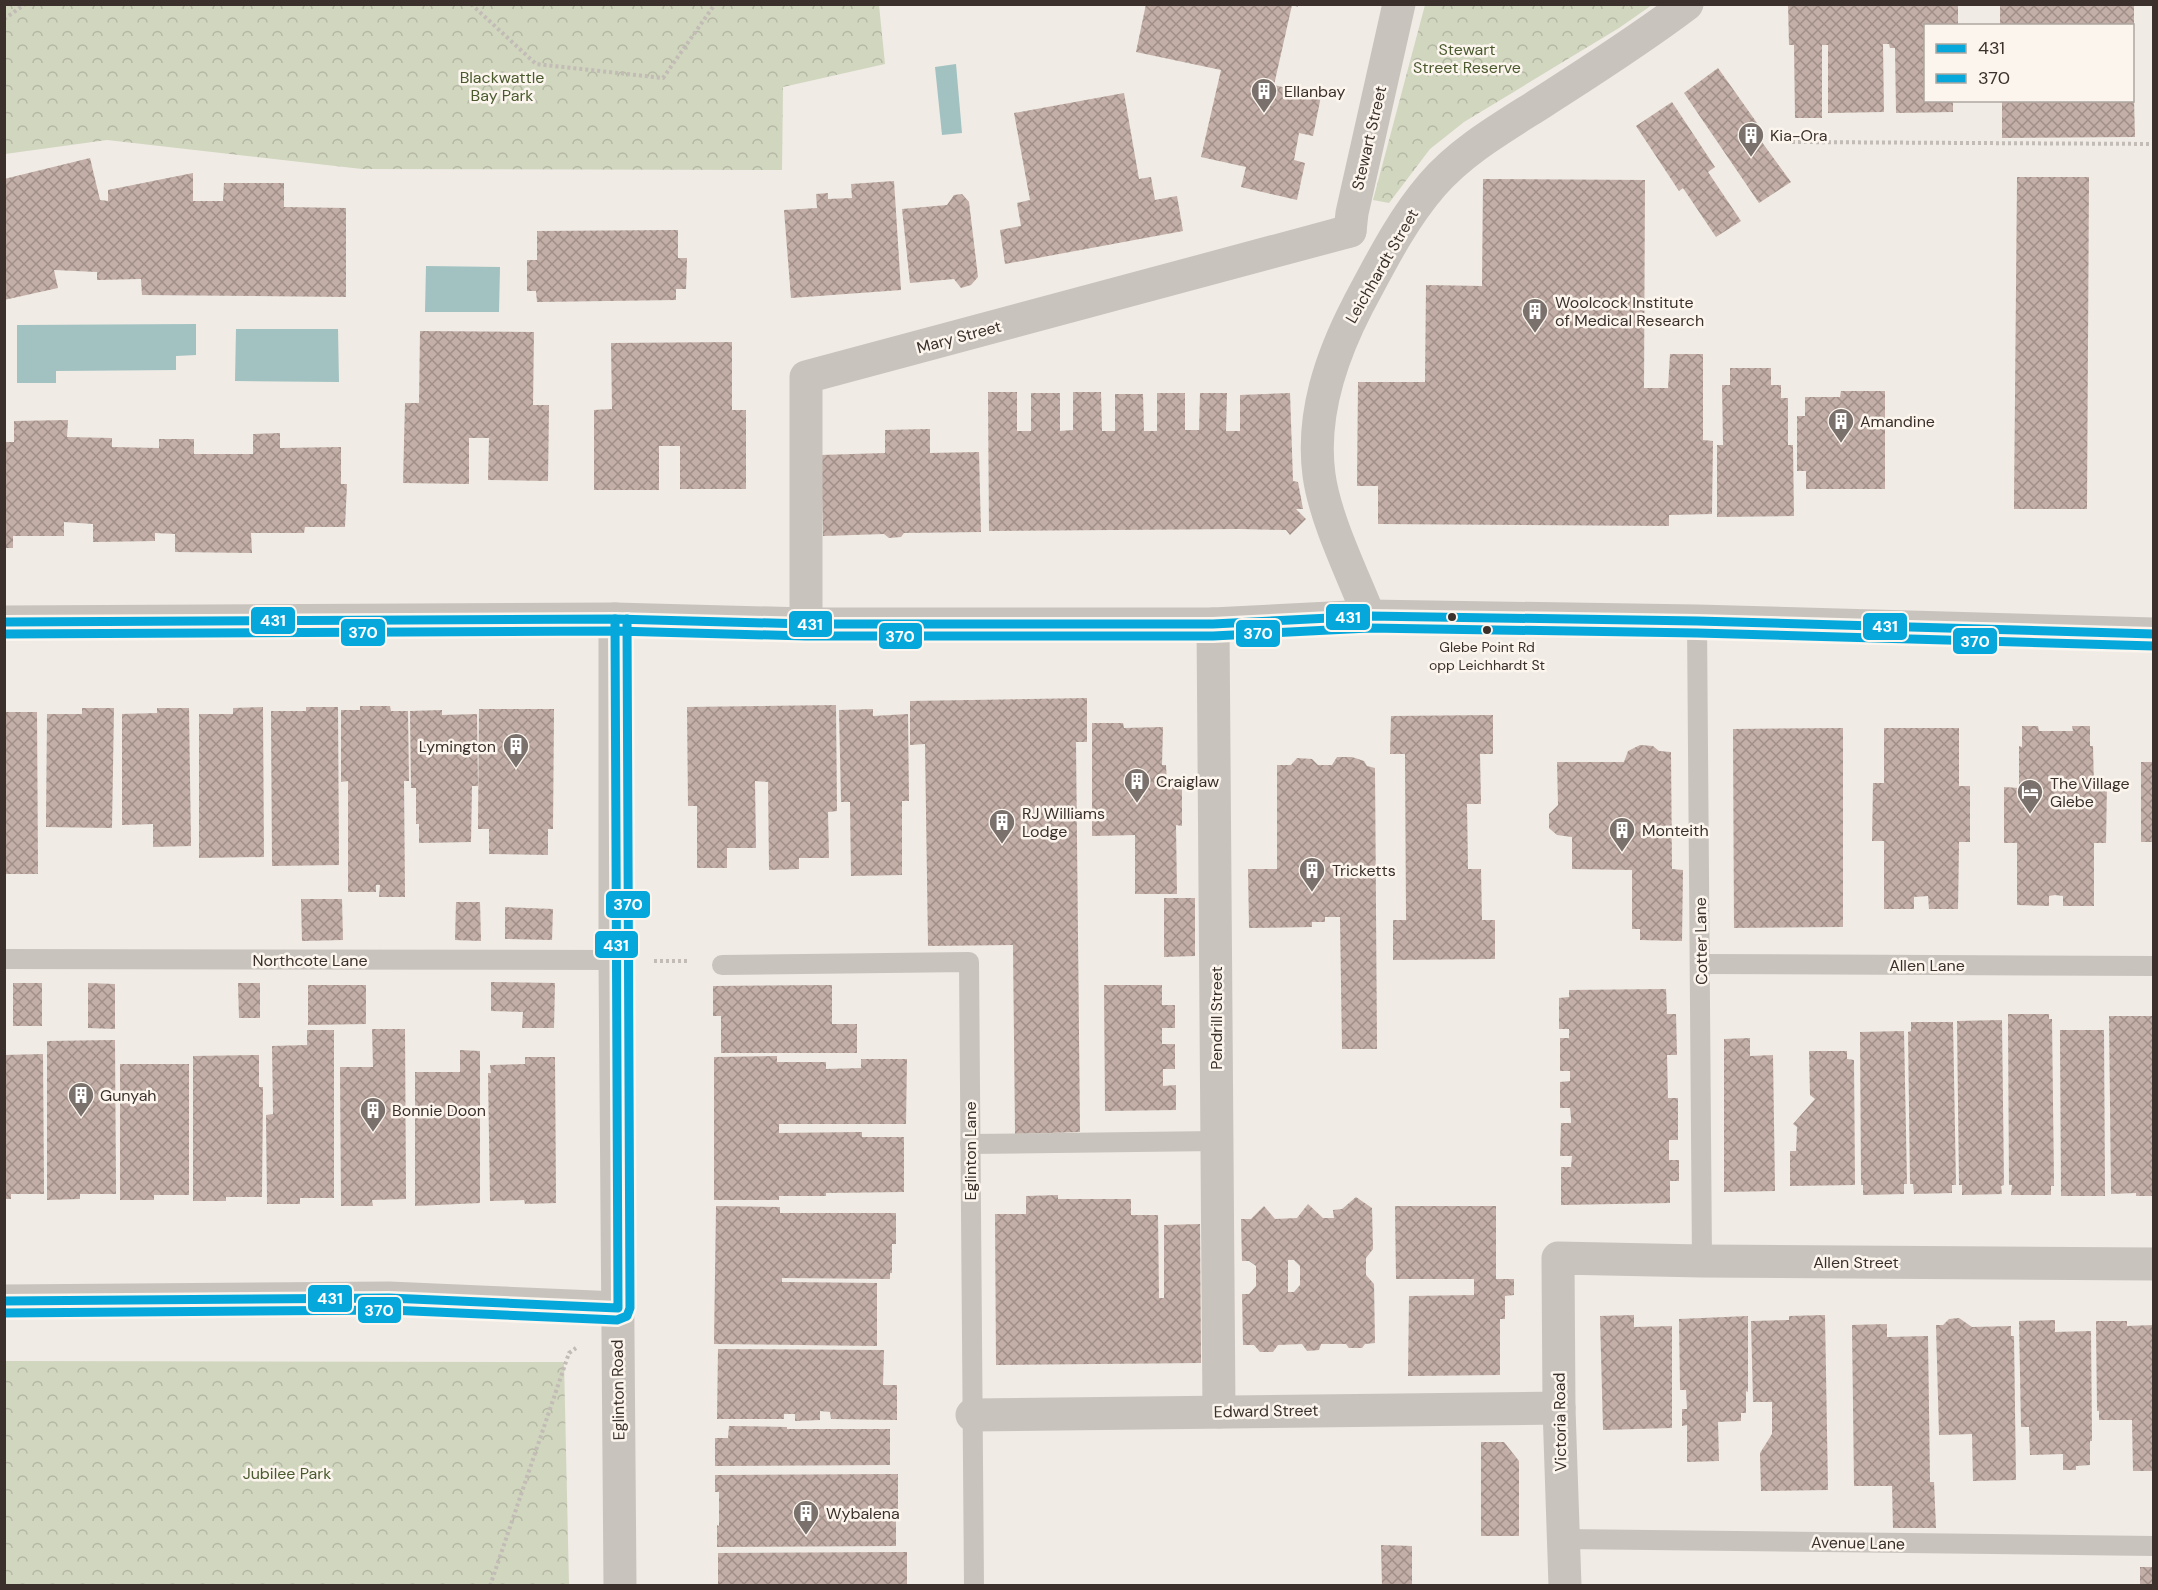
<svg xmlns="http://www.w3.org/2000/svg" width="2158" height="1590" viewBox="0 0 2158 1590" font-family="'DM Sans',sans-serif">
	<defs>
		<pattern id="park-crowns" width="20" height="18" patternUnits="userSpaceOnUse" patternTransform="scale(1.5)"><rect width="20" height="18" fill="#d1d6bf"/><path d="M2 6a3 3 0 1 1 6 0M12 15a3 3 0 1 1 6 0" fill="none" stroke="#b4b8a4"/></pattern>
		<pattern id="building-cross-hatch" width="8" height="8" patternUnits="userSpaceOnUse" patternTransform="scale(1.5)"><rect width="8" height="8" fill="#c3afa7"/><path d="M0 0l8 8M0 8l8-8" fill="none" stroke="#a08f88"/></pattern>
	</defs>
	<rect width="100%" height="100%" fill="#f0ebe5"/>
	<g fill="url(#park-crowns)">
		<polygon points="4,5 879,5 885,64 783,87 782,170 362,169 107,140 5,154"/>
		<polygon points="1425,5 1425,4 1652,5 1619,28 1464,122 1430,149 1389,203 1373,200"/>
		<polygon points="5,1361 564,1362 569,1585 5,1585"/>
	</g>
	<g fill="#a1c2c1">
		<polygon points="956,64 962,133 942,135 935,67"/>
		<polygon points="426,266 500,267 499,312 425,312"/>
		<polygon points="196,324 196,355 176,356 176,370 56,371 56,383 17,383 17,325"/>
		<polygon points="236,329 338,329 339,382 235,381"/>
	</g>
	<g fill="url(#building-cross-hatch)" fill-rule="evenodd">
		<polygon points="1146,4 1298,4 1298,7 1292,5 1274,85 1321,96 1313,136 1299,133 1294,160 1305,163 1297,200 1241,187 1246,167 1201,157 1221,70 1136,52"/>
		<polygon points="1788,4 1958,4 1958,26 1926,26 1926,100 1953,100 1953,112 1896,113 1895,48 1890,48 1889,44 1883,44 1884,112 1828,113 1828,45 1822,45 1822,118 1795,118 1794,45 1789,45"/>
		<rect x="2000" y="4" width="134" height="22"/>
		<polygon points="1718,68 1762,130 1756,134 1791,182 1759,203 1684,93"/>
		<polygon points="1124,93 1139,179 1151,177 1155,200 1177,196 1183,231 1005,264 1000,230 1021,226 1017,203 1030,200 1014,113"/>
		<polygon points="2002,100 2134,100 2135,137 2002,138"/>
		<polygon points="1672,102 1715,167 1708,172 1741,221 1716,237 1683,188 1679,191 1636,126"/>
		<polygon points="90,158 100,200 108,201 108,190 193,173 193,201 223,201 224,183 284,183 284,207 346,208 346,297 142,295 141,279 97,280 97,272 54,270 58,288 4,300 4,179"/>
		<polygon points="2017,177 2089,177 2087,509 2014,509"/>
		<polygon points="1483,179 1645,180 1644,388 1668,388 1670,354 1703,354 1703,440 1713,441 1712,514 1669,515 1669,526 1378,524 1378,486 1357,486 1358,382 1425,382 1426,285 1482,286"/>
		<polygon points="894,181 901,290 791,298 784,210 817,208 816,194 828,193 828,199 852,198 851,184"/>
		<polygon points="962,194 969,202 978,277 971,285 961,288 954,279 910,283 902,209 947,205 954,195"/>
		<polygon points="678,230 678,258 687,258 686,289 676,289 676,300 537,302 536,291 527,291 527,260 537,260 537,231"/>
		<polygon points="420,331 534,332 533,405 549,405 548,481 488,480 489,438 469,438 469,484 403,483 405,403 419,403"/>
		<polygon points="732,342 732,410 746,410 746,489 680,489 680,446 659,446 659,490 594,490 594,410 612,409 611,343"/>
		<polygon points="1730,368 1771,368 1771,385 1781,385 1781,398 1788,398 1788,445 1793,445 1794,516 1717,517 1717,445 1723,445 1722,385 1730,385"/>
		<polygon points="1841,391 1885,391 1885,489 1806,489 1806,471 1797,471 1797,416 1805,416 1805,397 1840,397"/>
		<polygon points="988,392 1017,392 1017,431 1031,431 1031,393 1060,393 1060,431 1073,430 1073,392 1101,392 1102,431 1115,431 1115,394 1143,394 1144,431 1157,431 1157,393 1185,393 1185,430 1199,430 1200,393 1227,393 1226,431 1240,431 1240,395 1290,393 1293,481 1298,482 1303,509 1296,509 1306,519 1290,535 1286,530 1240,529 989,531"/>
		<polygon points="68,420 67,437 112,438 112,447 159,448 159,439 194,439 194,454 253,454 253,434 280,433 280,448 341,447 341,484 347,484 345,527 305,527 304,533 251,533 252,553 175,552 175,534 155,533 155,541 93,542 93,524 64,522 64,536 13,536 13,548 4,548 4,442 14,442 14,421"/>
		<polygon points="930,429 930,453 979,452 981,532 904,533 901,537 889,538 884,534 823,536 821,455 885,453 885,430"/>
		<polygon points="1087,698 1087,742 1076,742 1080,1132 1015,1134 1013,945 928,946 925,744 910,745 910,701"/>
		<polygon points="836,705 837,811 828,812 829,858 799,858 799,869 769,870 768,782 755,781 756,848 727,848 727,868 697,868 697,806 688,806 687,707"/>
		<polygon points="360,706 390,706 391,711 408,711 409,781 404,781 405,897 379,897 380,885 376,885 376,892 348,892 348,781 341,782 341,710 360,710"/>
		<polygon points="263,707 264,857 199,858 199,714 233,714 233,708"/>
		<polygon points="306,707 338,707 339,865 272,866 271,711 306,711"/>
		<polygon points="82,708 114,708 112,828 46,827 47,714 82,714"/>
		<polygon points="157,708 189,708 191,846 153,847 153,824 122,825 122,714 157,713"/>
		<polygon points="479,709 554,709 553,829 548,829 548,855 489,854 489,829 478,829"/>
		<polygon points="873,709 873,716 908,714 909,801 902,801 902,875 851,876 850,802 841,802 839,710"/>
		<polygon points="442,710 442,715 477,714 478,786 472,786 471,842 419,843 419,824 416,824 416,788 411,788 410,711"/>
		<polygon points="4,712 37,712 38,874 4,874"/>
		<polygon points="1493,715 1493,754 1480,754 1481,804 1467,804 1468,869 1481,869 1482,920 1495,920 1495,959 1393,960 1393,920 1406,920 1405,754 1390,754 1391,716"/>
		<polygon points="1092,723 1123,723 1124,728 1163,727 1162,765 1166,765 1167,784 1182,783 1182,826 1176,825 1177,894 1135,894 1135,835 1092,836"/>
		<polygon points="2022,726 2038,726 2039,731 2073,731 2072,726 2090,726 2090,746 2093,746 2094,786 2107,785 2106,843 2094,843 2094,906 2063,906 2063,896 2055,895 2049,896 2049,906 2017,905 2017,843 2004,843 2004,787 2019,788 2019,746 2022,747"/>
		<polygon points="1843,728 1843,927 1734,928 1733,729"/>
		<polygon points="1884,728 1959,728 1959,786 1970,786 1970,842 1959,842 1958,909 1929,909 1928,896 1914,897 1914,909 1884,909 1884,841 1872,841 1873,783 1884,783"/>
		<polygon points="1640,745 1653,746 1659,751 1671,752 1672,869 1683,870 1682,941 1640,940 1640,929 1632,929 1632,870 1572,869 1572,837 1557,835 1549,828 1549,814 1558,805 1557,762 1624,762 1628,751"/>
		<polygon points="1337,757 1352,757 1364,761 1367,766 1375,768 1377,1049 1342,1049 1340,917 1325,917 1325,922 1312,922 1312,927 1249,928 1248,869 1277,869 1277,765 1291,765 1297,758 1312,759 1318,765 1332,765"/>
		<rect x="2141" y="762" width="13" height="80"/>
		<polygon points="1164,898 1195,898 1195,956 1164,957"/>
		<polygon points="301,899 342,899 343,940 302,941"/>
		<polygon points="456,902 480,902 481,941 455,940"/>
		<polygon points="505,907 553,909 552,940 505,939"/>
		<polygon points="491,982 555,983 554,1028 522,1028 523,1012 491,1011"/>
		<rect x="13" y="983" width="29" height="43"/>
		<polygon points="88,983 115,984 115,1029 88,1028"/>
		<polygon points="238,983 260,983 260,1018 239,1018"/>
		<polygon points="308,985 366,985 366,1024 308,1025"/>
		<polygon points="832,985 832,1024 857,1024 857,1053 721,1053 721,1016 713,1016 713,986"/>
		<polygon points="1104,985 1162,985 1162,1005 1175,1005 1175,1028 1162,1028 1162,1044 1175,1044 1175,1069 1163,1069 1163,1086 1176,1085 1176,1110 1105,1111"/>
		<polygon points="1666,989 1667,1014 1676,1014 1677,1055 1667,1055 1668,1098 1678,1098 1678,1140 1669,1140 1669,1160 1679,1160 1679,1181 1670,1181 1670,1203 1561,1205 1561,1167 1571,1167 1572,1156 1560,1156 1561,1123 1571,1123 1571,1118 1570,1108 1560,1108 1560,1082 1570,1081 1570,1071 1560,1071 1560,1038 1569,1038 1569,1029 1559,1029 1559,998 1569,997 1569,990"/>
		<polygon points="2008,1014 2049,1014 2049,1019 2052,1019 2054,1186 2051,1186 2051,1195 2011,1195 2012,1185 2009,1185"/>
		<polygon points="2109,1016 2153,1016 2154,1196 2136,1196 2136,1193 2111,1194"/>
		<polygon points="2002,1020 2004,1185 2001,1186 2002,1194 1962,1195 1962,1185 1959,1185 1957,1021"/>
		<polygon points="1911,1022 1953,1022 1956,1185 1952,1185 1952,1193 1914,1194 1913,1184 1910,1184 1908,1032 1911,1031"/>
		<polygon points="372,1029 405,1029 406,1199 372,1200 373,1206 341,1206 340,1067 373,1067"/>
		<polygon points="307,1030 334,1030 334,1198 300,1198 300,1204 267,1204 266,1115 273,1114 272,1046 307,1045"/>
		<polygon points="2060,1030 2104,1030 2105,1196 2061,1196"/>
		<polygon points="1904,1031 1907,1184 1904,1184 1904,1194 1863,1195 1863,1185 1861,1185 1860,1032"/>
		<polygon points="1750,1038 1750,1056 1773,1055 1775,1191 1724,1192 1724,1039"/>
		<polygon points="115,1040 116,1194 80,1194 80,1199 47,1200 47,1041"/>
		<polygon points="460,1050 480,1051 480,1203 415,1206 415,1072 460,1072"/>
		<polygon points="1809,1051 1847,1051 1847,1059 1854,1060 1855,1185 1790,1186 1790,1151 1796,1151 1797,1127 1793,1124 1815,1099 1810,1095"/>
		<polygon points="43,1054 44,1194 11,1194 11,1199 4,1199 4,1055"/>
		<polygon points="259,1055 259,1087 263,1087 262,1197 226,1197 226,1201 193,1201 193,1056"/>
		<polygon points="777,1056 777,1062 826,1062 826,1069 861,1068 861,1059 907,1059 906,1124 779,1124 779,1133 862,1132 862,1137 904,1137 904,1192 826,1193 826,1196 779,1196 779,1200 714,1200 714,1057"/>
		<polygon points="525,1057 555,1057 556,1203 525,1204 524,1200 490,1201 488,1073 491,1073 490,1065 525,1064"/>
		<polygon points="120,1064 189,1064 189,1195 154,1195 154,1200 120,1200"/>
		<polygon points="1058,1195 1058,1199 1131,1199 1131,1215 1158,1215 1159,1298 1164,1298 1164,1225 1200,1224 1201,1363 996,1365 995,1214 1026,1214 1026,1196"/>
		<path d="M1356 1197 1372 1208 1373 1249 1366 1258V1275L1374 1284 1375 1343 1365 1344 1362 1348H1349L1346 1344H1321L1319 1350 1307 1351 1302 1344 1278 1345 1273 1352H1260L1254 1345H1243L1242 1294H1249L1256 1286V1266L1249 1261H1242L1241 1219H1251L1264 1206 1275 1219 1297 1218 1308 1204 1323 1218H1334L1333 1210 1342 1209ZM1288 1260H1294L1300 1266V1285L1294 1292H1288Z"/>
		<polygon points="716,1206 780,1207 780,1213 896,1213 896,1244 892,1244 892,1273 890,1273 890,1279 782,1278 782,1282 877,1283 877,1346 714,1344"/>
		<polygon points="1395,1206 1496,1206 1496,1279 1514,1279 1514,1295 1505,1296 1505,1319 1500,1319 1500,1375 1408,1376 1409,1296 1474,1295 1474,1279 1396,1279"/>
		<polygon points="1634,1315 1634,1327 1672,1326 1672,1428 1603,1430 1600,1316"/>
		<polygon points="1825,1315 1828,1490 1761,1491 1760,1453 1772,1434 1772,1402 1753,1402 1751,1321 1789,1320 1789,1316"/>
		<polygon points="1748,1316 1748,1392 1746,1391 1746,1413 1741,1413 1741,1421 1718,1422 1719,1461 1687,1462 1687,1425 1682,1426 1682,1409 1687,1409 1686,1390 1680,1390 1679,1319"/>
		<polygon points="1959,1318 1972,1327 2011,1326 2011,1336 2014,1336 2016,1480 1973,1481 1972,1434 1939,1435 1936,1325 1943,1325 1949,1319"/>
		<polygon points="2055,1320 2055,1332 2091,1331 2092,1441 2090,1441 2090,1465 2076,1466 2076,1470 2063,1470 2063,1454 2030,1455 2029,1427 2021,1427 2019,1321"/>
		<polygon points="2096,1321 2127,1321 2127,1326 2154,1325 2154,1471 2133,1471 2132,1420 2099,1420 2099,1411 2097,1411"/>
		<polygon points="1887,1324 1887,1337 1928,1336 1930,1482 1934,1482 1936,1528 1893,1528 1892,1486 1854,1486 1852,1325"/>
		<polygon points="718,1349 884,1350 883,1385 897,1385 897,1420 831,1419 830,1412 820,1411 820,1420 795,1421 795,1414 784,1414 784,1419 717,1419"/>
		<polygon points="729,1426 787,1427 787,1429 890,1429 890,1465 715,1466 715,1438 728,1438"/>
		<polygon points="1481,1442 1504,1442 1519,1461 1519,1536 1481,1536"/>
		<polygon points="898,1474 898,1509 880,1509 880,1515 896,1515 896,1546 717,1547 717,1525 719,1526 719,1492 715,1492 715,1475"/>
		<polygon points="1381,1545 1412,1546 1412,1586 1382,1586"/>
		<polygon points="907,1552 907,1586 718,1586 718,1553"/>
		<rect x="2140" y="1567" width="14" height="19"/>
	</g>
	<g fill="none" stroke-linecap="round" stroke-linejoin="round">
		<g stroke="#c2bbb6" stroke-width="4" stroke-dasharray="3 3" stroke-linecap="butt">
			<polyline points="471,4 536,64 663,78 715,4"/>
			<polyline points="4,19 25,4"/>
			<polyline points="1792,142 2154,144"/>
			<polyline points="654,961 689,961"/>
			<polyline points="490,1586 569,1353 576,1348"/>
		</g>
		<g stroke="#c9c3be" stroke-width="20">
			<polyline points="1697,621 1702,1261"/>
			<polyline points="4,959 615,960"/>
			<polyline points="1701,964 2154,966"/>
			<polyline points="722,965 969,962 974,1586"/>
			<polyline points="970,1144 1217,1141"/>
			<polyline points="1563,1539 2154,1546"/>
		</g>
		<g stroke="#c9c3be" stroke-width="33">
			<polyline points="1350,231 1352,213 1399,4"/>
			<path d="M1369 616C1352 573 1325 519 1319 475 1311 415 1331 357 1358 305 1380 264 1401 221 1432 185 1462 150 1505 126 1544 101 1592 70 1641 39 1687 4"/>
			<polyline points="615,619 615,960 620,1586"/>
			<polyline points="806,624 806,377 1350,231"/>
			<polyline points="1213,624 1219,1412"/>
			<polyline points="4,1301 389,1298 618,1308"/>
			<polyline points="972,1415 1559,1408"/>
			<polyline points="1565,1586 1559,1408 1558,1258 1702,1261 2154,1264"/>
		</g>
		<polyline stroke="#c9c3be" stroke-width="33" points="4,622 615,619 806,624 1213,624 1369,616 1697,621 2154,634"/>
		<g stroke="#fbf5ee" stroke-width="14">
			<g id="bus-1">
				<polyline points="4,622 615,619 806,624 1213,624 1369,616 1697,621 2154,634"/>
				<polyline points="4,1301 389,1298 618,1308 615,619"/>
			</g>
		</g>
		<g stroke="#fbf5ee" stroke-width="14">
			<g id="bus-2">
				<polyline points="4,634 615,631 806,636 1213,636 1369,628 1697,633 2154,646"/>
				<polyline points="4,1313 389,1310 617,1320 627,1316 630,1308 627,619"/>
			</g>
		</g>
		<use href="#bus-1" stroke="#06a8db" stroke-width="9"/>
		<use href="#bus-2" stroke="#06a8db" stroke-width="9"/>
	</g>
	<defs>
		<g id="building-pin" transform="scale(1.35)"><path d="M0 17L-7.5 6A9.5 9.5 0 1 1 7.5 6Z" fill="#7a716c" stroke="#fbf5ee"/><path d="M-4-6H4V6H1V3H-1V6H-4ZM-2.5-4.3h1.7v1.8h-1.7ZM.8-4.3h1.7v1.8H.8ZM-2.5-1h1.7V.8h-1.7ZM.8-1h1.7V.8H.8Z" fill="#fff"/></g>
		<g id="hotel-pin" transform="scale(1.35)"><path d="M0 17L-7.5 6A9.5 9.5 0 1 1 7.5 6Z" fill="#7a716c" stroke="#fbf5ee"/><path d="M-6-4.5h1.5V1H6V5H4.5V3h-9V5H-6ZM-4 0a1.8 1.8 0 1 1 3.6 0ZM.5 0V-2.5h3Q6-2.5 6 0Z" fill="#fff"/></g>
	</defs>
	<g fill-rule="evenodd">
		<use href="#building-pin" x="1264" y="91"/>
		<use href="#building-pin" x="1751" y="135"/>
		<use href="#building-pin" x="1535" y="311"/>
		<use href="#building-pin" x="1841" y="421"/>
		<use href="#building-pin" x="516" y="746"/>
		<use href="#building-pin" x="1137" y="781"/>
		<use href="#hotel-pin" x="2030" y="792"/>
		<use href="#building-pin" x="1002" y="822"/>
		<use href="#building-pin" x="1622" y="830"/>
		<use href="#building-pin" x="1312" y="870"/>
		<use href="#building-pin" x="81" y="1095"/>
		<use href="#building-pin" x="373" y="1110"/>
		<use href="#building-pin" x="806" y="1513"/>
	</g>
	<g fill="#3b302b" stroke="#fbf5ee" stroke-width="2">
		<circle cx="1452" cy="617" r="5"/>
		<circle cx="1487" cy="630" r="5"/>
	</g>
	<g text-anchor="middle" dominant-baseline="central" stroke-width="5" stroke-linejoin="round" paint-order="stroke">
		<g font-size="14" fill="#3b302b" stroke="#fbf5ee">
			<text x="1487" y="647">Glebe Point Rd<tspan x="1487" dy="18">opp Leichhardt St</tspan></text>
		</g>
		<g font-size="16" fill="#4a5a2e" stroke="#fbf5ee">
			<text x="1467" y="49">Stewart<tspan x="1467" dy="18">Street Reserve</tspan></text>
			<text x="502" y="77">Blackwattle<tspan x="502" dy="18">Bay Park</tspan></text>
			<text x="287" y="1473">Jubilee Park</text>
		</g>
		<g font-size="16" fill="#3b302b" stroke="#fbf5ee" text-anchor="start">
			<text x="1284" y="91">Ellanbay</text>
			<text x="1770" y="135">Kia-Ora</text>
			<text x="1555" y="302">Woolcock Institute<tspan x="1555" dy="18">of Medical Research</tspan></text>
			<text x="1860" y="421">Amandine</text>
			<text x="496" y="746" text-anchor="end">Lymington</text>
			<text x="1156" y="781">Craiglaw</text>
			<text x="2050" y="783">The Village<tspan x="2050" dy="18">Glebe</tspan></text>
			<text x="1022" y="813">RJ Williams<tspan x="1022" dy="18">Lodge</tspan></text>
			<text x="1642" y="830">Monteith</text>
			<text x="1332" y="870">Tricketts</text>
			<text x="100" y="1095">Gunyah</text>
			<text x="392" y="1110">Bonnie Doon</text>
			<text x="826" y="1513">Wybalena</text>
		</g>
		<g font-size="16" fill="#3b302b" stroke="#fbf5ee">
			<text transform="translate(1369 138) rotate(-77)">Stewart Street</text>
			<text transform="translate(1382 266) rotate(-60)">Leichhardt Street</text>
			<text transform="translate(959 337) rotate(-15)">Mary Street</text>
			<text transform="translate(1701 941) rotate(-91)">Cotter Lane</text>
			<text x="310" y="960">Northcote Lane</text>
			<text x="1927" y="965">Allen Lane</text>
			<text transform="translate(1216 1018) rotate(-90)">Pendrill Street</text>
			<text transform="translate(970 1151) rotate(-90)">Eglinton Lane</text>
			<text x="1856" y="1262">Allen Street</text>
			<text transform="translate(618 1390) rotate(-91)">Eglinton Road</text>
			<text transform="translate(1266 1411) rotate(-1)">Edward Street</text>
			<text transform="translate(1560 1422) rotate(-91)">Victoria Road</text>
			<text transform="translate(1858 1543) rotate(1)">Avenue Lane</text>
		</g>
	</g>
	<g stroke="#fbf5ee" stroke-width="2">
		<rect x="1325" y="603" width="46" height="28" rx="6" fill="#06a8db"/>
		<rect x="250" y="606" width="46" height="29" rx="6" fill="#06a8db"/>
		<rect x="788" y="610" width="45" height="28" rx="6" fill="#06a8db"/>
		<rect x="1862" y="612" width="46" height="29" rx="6" fill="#06a8db"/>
		<rect x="340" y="618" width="46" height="29" rx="6" fill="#06a8db"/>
		<rect x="1235" y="619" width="46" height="29" rx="6" fill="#06a8db"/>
		<rect x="878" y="622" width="45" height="28" rx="6" fill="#06a8db"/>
		<rect x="1952" y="627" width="46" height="28" rx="6" fill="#06a8db"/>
		<rect x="605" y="890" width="46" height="29" rx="6" fill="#06a8db"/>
		<rect x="594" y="930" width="45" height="29" rx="6" fill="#06a8db"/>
		<rect x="307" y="1284" width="46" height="29" rx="6" fill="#06a8db"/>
		<rect x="357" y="1296" width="45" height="28" rx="6" fill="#06a8db"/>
	</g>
	<g font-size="16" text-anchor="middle" font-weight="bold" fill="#fff">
		<text x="1348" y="623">431</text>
		<text x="273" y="626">431</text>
		<text x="810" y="630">431</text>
		<text x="1885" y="632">431</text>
		<text x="363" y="638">370</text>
		<text x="1258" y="639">370</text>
		<text x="900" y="642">370</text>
		<text x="1975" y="647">370</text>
		<text x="628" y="910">370</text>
		<text x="616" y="951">431</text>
		<text x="330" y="1304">431</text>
		<text x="379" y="1316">370</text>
	</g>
	<rect width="2158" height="1590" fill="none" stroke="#3b302b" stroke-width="12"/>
	<rect x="1924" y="24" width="210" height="78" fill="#fbf5ee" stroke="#aea6a0" stroke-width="1.5"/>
	<rect x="1936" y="44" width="30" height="9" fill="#06a8db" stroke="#aea6a0" stroke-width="1.5"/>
	<text x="1978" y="54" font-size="18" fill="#3b302b">431</text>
	<rect x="1936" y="74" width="30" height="9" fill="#06a8db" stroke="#aea6a0" stroke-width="1.5"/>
	<text x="1978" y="84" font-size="18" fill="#3b302b">370</text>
</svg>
